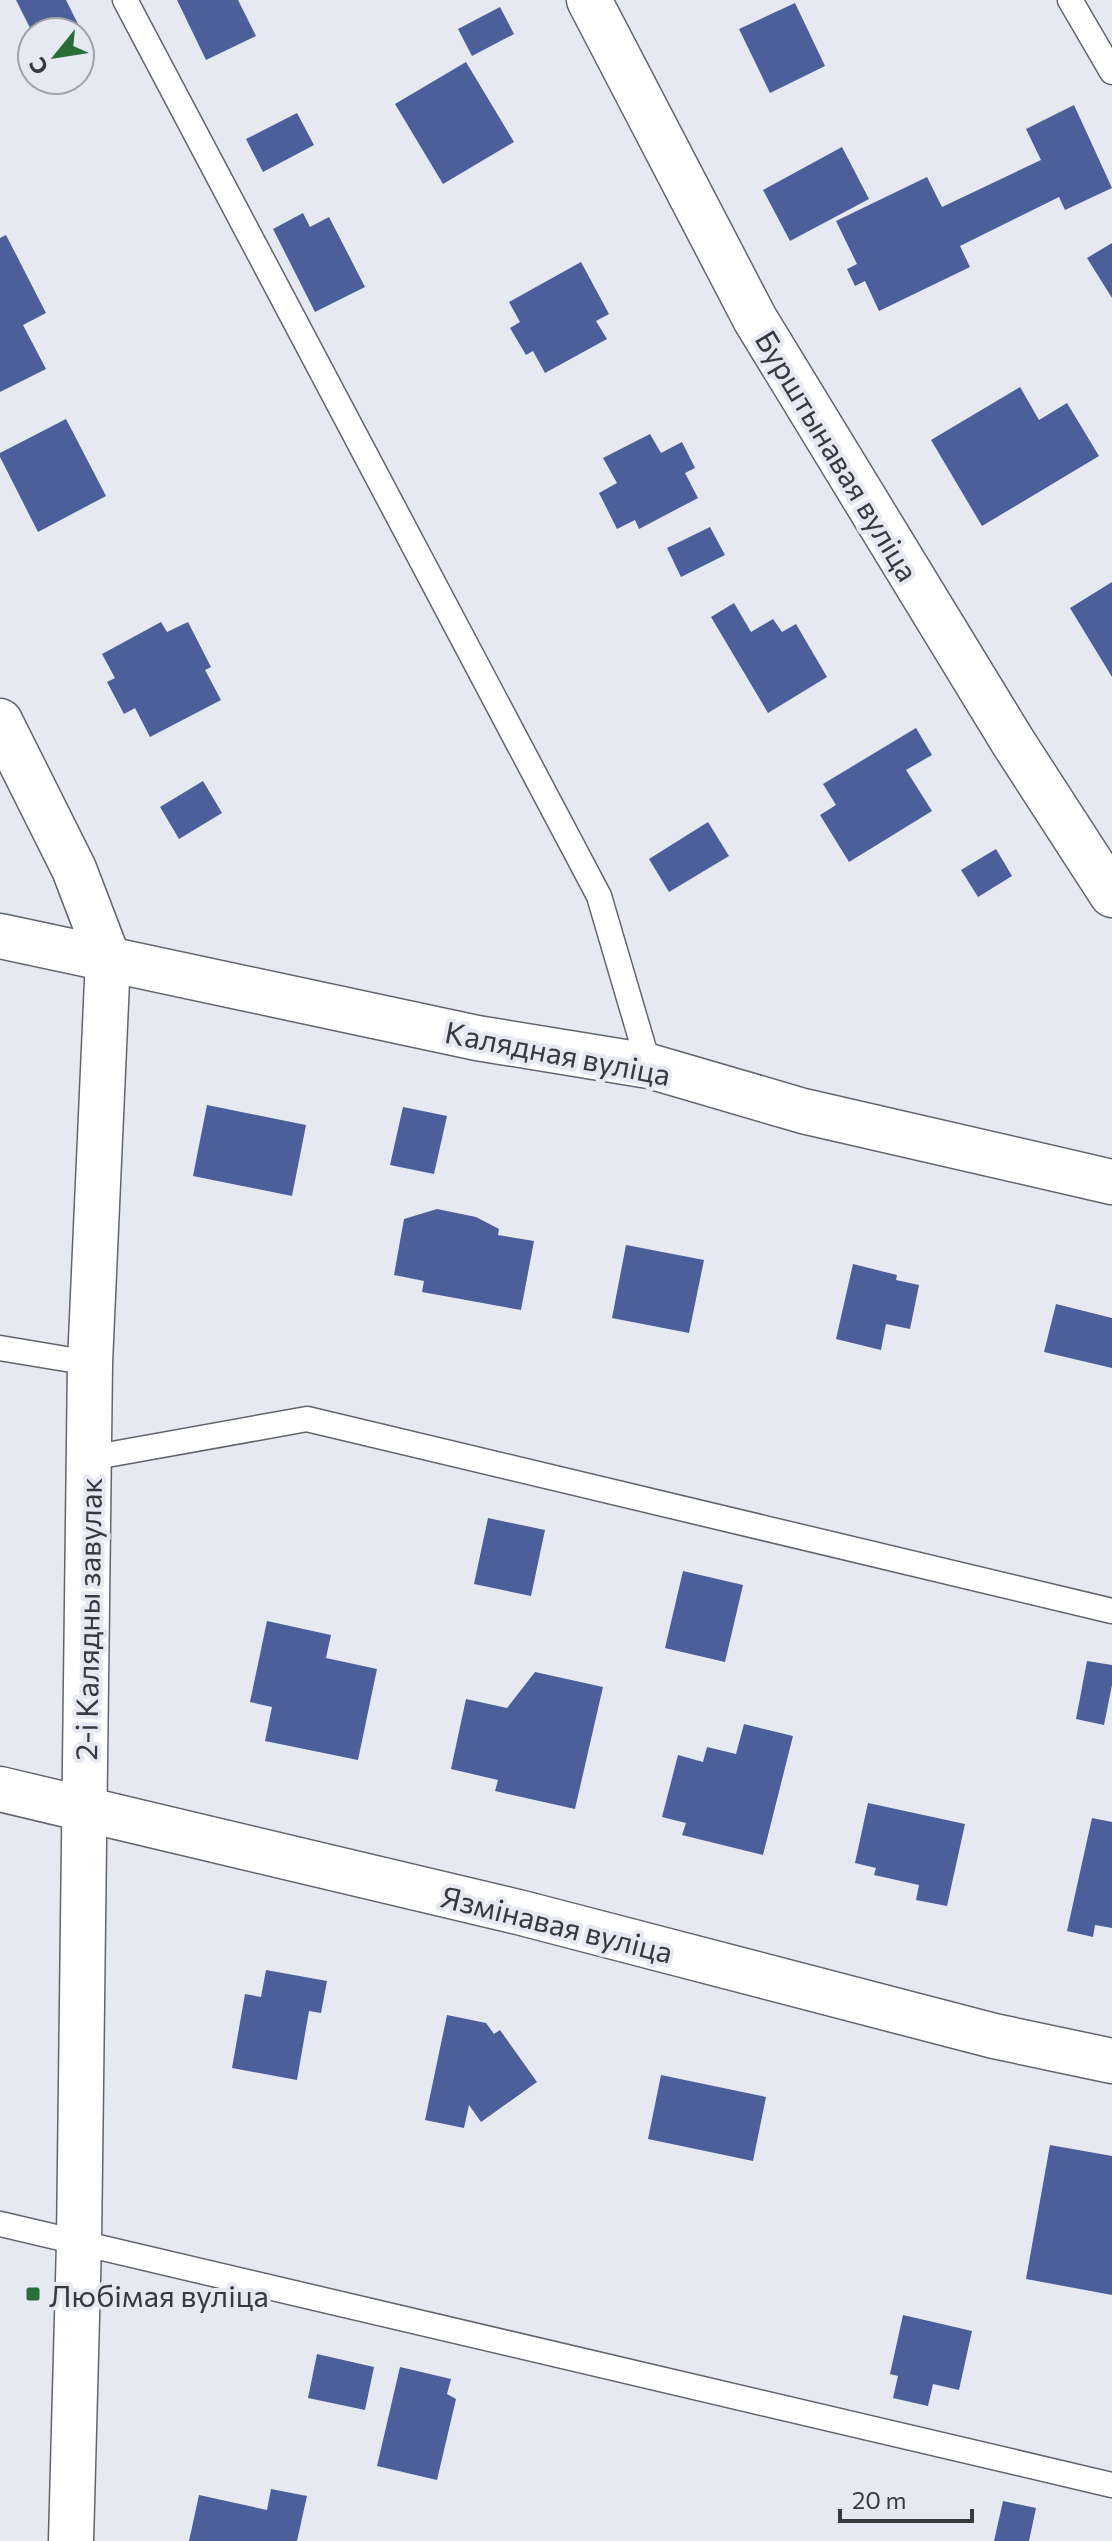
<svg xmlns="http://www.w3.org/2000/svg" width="1112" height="2541" viewBox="0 0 1112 2541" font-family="Commissioner,sans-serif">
	<rect width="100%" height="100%" fill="#e6e9f2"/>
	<g fill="#4c5f9b">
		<polygon points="16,0 66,0 80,28 73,32 32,32"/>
		<polygon points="177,0 238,0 256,36 206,60"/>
		<polygon points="795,3 825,66 770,93 739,29"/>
		<polygon points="500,7 514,34 472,56 458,29"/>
		<polygon points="466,62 514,142 443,184 395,104"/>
		<polygon points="1074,105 1112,188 1065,210 1059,197 960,246 970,267 879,311 865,281 855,286 847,269 857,264 836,221 927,177 942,207 1041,160 1026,129"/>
		<polygon points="297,113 314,145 263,172 246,139"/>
		<polygon points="842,147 869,199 790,241 763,190"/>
		<polygon points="303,213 310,227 329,217 365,287 315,312 273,229"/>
		<polygon points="6,235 46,313 23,325 46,369 0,392 0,238"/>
		<polygon points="1112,243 1112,298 1087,258"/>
		<polygon points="581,262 609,314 596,321 607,339 545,373 533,351 526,355 510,328 520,322 509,302"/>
		<polygon points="1020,387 1039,420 1067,403 1099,456 982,526 931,440"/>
		<polygon points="66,419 106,496 38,532 0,457 0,453"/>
		<polygon points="650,434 661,453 682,442 695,468 685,473 698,498 639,529 635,520 617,529 599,493 617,483 603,458"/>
		<polygon points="710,527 725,555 681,577 667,548"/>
		<polygon points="1112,582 1112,677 1070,608"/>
		<polygon points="734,603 751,632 773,619 782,632 796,624 827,677 768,713 711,617"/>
		<polygon points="161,622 167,632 188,622 211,667 205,670 221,700 150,737 135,708 124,714 107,682 115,678 102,654"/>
		<polygon points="916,728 932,755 906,770 932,811 849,862 820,815 836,805 823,784"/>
		<polygon points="203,781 222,813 179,839 160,807"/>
		<polygon points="708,822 729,856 669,892 649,859"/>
		<polygon points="996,849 1012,876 978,897 961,870"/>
		<polygon points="207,1105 306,1125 292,1196 193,1176"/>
		<polygon points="403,1107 447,1116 434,1174 390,1165"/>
		<polygon points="437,1209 476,1217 499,1229 498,1235 534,1241 521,1310 422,1292 424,1281 394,1275 404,1219"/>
		<polygon points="626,1245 704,1260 689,1333 612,1318"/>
		<polygon points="853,1264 897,1275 896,1280 919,1285 910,1329 886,1324 881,1350 836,1339"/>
		<polygon points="1056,1304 1112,1318 1112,1368 1044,1352"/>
		<polygon points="488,1518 545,1530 531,1596 474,1584"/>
		<polygon points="683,1571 743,1585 725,1662 665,1648"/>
		<polygon points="267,1621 331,1635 326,1658 377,1669 358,1760 265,1741 272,1707 250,1702"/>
		<polygon points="1087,1661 1112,1665 1112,1685 1104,1725 1076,1719"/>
		<polygon points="535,1672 603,1687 575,1809 495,1791 498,1780 451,1769 466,1699 507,1708"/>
		<polygon points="744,1724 793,1736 763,1855 682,1835 686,1823 662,1817 678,1755 703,1762 707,1747 736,1754"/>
		<polygon points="868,1803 965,1824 947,1906 916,1900 919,1885 874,1875 876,1868 855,1863"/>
		<polygon points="1092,1818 1112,1822 1112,1928 1095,1925 1093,1937 1067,1931"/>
		<polygon points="266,1970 327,1981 321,2013 309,2011 297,2080 232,2068 245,1994 261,1997"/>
		<polygon points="447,2015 486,2023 494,2034 500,2030 537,2082 481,2122 469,2105 464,2128 425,2120"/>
		<polygon points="661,2075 766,2097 753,2161 648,2139"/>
		<polygon points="1050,2145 1112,2156 1112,2295 1026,2279"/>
		<polygon points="903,2315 972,2331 959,2390 933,2384 928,2406 893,2398 898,2376 890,2374"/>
		<polygon points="317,2354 374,2367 365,2410 308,2398"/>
		<polygon points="400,2367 451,2379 447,2394 456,2399 437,2480 377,2466"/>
		<polygon points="271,2489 307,2496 297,2541 189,2541 199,2495 267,2510"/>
		<polygon points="1003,2501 1036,2508 1029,2541 994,2541"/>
	</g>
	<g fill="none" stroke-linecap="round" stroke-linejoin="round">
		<g stroke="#62656c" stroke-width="27">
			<g id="lane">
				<polyline points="125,0 599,896 649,1066"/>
				<polyline points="1070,0 1112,72"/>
				<polyline points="0,1348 90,1363"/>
				<polyline points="90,1458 307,1419 1112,1611"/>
				<polyline points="0,2224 1112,2485"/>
			</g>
		</g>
		<g stroke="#62656c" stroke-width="47">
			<g id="street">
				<polyline points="589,0 755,319 1013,742 1112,895"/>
				<polyline points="0,721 74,869 108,958 90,1363 79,2243 71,2541"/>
				<polyline points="0,936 477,1038 649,1066 803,1111 1112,1182"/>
				<polyline points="0,1789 522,1913 994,2036 1112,2061"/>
			</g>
		</g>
		<use href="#lane" stroke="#fff" stroke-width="24"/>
		<use href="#street" stroke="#fff" stroke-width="44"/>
	</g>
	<rect fill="#296e39" stroke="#e6e9f2" stroke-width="3" x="25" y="2286" width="16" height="16" rx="4"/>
	<g text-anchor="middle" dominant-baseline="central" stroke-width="8" stroke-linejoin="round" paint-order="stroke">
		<g font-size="30" fill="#38393d" stroke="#e6e9f2">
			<text transform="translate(838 455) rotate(59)">Бурштынавая вуліца</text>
			<text transform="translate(558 1052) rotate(11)">Калядная вуліца</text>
			<text transform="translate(87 1619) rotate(-89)">2-і Калядны завулак</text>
			<text transform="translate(557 1923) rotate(14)">Язмінавая вуліца</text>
		</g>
		<g font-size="30" fill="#38393d" stroke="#e6e9f2" text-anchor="start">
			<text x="49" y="2294">Любімая вуліца</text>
		</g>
	</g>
	<g transform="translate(56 56) rotate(240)"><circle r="38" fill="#e6e9f2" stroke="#a0a3aa" stroke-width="2"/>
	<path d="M0-6L14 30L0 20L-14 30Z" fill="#296e39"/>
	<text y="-12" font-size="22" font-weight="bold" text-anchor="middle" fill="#38393d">С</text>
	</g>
	<path d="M840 2509v12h132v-12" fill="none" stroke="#38393d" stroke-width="4"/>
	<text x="852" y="2509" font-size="24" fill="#38393d" stroke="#e6e9f2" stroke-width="6" paint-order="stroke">20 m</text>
</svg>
